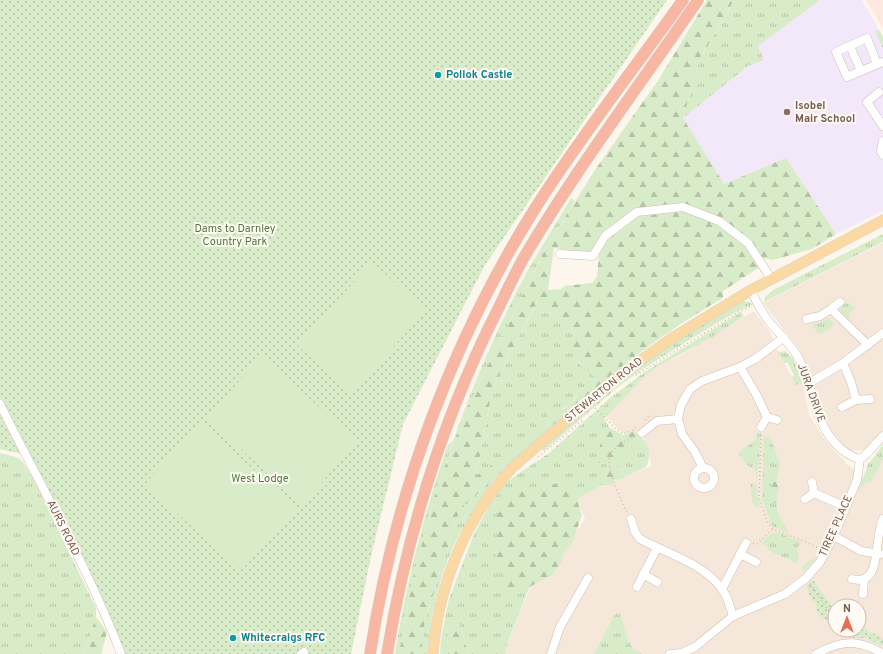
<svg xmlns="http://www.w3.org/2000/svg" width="883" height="654" viewBox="0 0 883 654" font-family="Overpass,sans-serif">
	<defs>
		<pattern id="grass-tufts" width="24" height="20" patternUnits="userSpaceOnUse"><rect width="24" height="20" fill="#d8ecc9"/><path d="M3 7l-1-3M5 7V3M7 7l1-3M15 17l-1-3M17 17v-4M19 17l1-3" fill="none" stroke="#b4c2a5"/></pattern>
		<pattern id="forest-firs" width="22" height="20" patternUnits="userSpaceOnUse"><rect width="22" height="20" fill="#d8ecc9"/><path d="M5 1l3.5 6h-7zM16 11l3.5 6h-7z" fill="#b4c2a5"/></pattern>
		<pattern id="park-dots" width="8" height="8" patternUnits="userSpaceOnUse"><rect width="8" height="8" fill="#d8ecc9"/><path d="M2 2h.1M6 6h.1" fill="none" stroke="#b4c2a5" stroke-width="1.8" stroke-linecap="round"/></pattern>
	</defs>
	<rect width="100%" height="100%" fill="#fdf6ec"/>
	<g fill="#f5e8da" fill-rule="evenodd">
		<polygon points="883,243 883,437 866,450 849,451 824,426 817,393 800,350 763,303"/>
		<path d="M754 311 770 332 778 352 796 384 803 383 809 415 825 440 847 464 870 482 883 459V654H506L505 649 531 586 547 575 585 519 576 497 651 466 650 459 644 438 621 432 606 416 644 377 657 367 683 354ZM835 606H859V630H835Z"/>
	</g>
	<polygon fill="#fde8e0" points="866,0 883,0 883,28"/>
	<polygon fill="#f3e8fa" points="820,0 862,0 883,37 883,211 836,234 786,158 724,184 683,118 748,66 764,60 758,46"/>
	<g fill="url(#grass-tufts)">
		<polygon points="734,0 820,0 758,46 764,60 748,66 683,118 700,59"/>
		<path d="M571 198 575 201 547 246 466 410 437 487 412 581 399 654H395C406 585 423 517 446 450L448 445 453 441C474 382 499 323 529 268 543 245 557 221 571 198Z"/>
		<polygon points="883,234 883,242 764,302 765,297 773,290"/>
		<path d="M539 298V308L573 323 572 343 597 379 577 393C574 406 557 411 546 416L550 428 512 462 474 477 479 461 492 389Z"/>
		<path d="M743 301 749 302 753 304C732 313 713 326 694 337 667 354 639 370 614 390L611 388 617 382 672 343Z"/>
		<path d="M848 302 855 309 850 313 849 321 840 314C839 308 843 304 848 302Z"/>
		<polygon points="741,312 744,316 714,336 657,367 644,377 604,419 610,428 602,439 600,463 607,464 608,469 603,485 580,497 571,482 505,649 506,654 468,654 461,627 447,628 447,639 452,654 440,654 441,638 449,599 474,534 489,506 505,483 534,463 556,458 576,433 578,427 597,416 609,399 646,371"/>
		<polygon points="829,318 835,325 819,335 812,325"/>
		<polygon points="785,351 793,358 803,383 796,385 792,377 794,375 788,363 784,363 778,352"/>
		<polygon points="759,430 761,433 757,479 756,478 756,470 747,465 738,453 754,441"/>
		<polygon points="764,436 768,438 770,436 780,464 776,482 774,482 771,502 777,503 777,512 789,533 772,526 762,499"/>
		<path d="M643 439C650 447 651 457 646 467L625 477 626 475C617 470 615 458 623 451 628 447 634 445 640 443Z"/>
		<polygon points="883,444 883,460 870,483 867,481 858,492 868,464 872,460"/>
		<path d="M0 453C24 458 22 460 34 480L96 608V617L84 654H0Z"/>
		<path d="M499 473C485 493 472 512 460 533 441 568 430 614 428 654H421L425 620 461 506 470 502 475 498 479 491Z"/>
		<polygon points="756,483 757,496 760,506 757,507 753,504 750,484"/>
		<polygon points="776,532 801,542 797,549 799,556 796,564 792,561 767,550 768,547 761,543 772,533"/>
		<polygon points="817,558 805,571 801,567 813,559"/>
		<polygon points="620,613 628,640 632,647 642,654 594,654 615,614"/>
	</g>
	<g fill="url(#forest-firs)" fill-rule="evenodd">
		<path d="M707 0H734L700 59 683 118 724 184 786 158 836 234 812 249 773 260 762 258 750 240 743 233 739 238 760 267 723 291V298C683 321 643 349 608 378 588 394 569 411 550 428L546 416 551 410 564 409 576 398 577 393 597 379 580 365 572 343 573 323 539 308 538 299 492 389 479 461 474 476 489 470 493 458 508 456 512 462 479 491 475 498 470 502 461 506 425 620 421 654H399L412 581 437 487 466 410 547 246 595 170 659 79ZM554 248 599 255 597 277 592 283 564 286 562 289 548 290Z"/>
		<polygon points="879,30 883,37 883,48 875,31"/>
		<polygon points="611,388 614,390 544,451 541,448"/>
		<path d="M610 398 597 416 578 427C576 434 568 451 562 455 555 460 542 461 534 463L548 454Z"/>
		<path d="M610 428 623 435 633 432V430L643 439 641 443C634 445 628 447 623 451 615 458 617 470 626 475L624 478 613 481 614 485H603L608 469 607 464 600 463 596 458 602 439Z"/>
		<path d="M571 482 580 497 577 500 582 515 572 544 564 552 561 563 552 575 531 586 525 592 506 588 496 559 498 508C522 485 540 486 571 482Z"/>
		<polygon points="774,482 776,482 779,489 777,494 777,503 771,502 769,498 772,493 770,487"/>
		<path d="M453 616 461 627 468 654H452C446 636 444 633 453 616Z"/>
		<polygon points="96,617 107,632 101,654 84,654"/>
	</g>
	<g fill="url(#park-dots)">
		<polygon points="0,0 667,0 485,265 403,424 371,556 351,654 121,654 43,488 21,454 0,449"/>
		<polygon points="813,580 835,611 835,626 818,614 815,601 812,602 806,585"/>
		<polygon points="859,621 868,631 881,637 883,640 883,646 865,638 848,638 847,635 840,630 859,630"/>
	</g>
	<g fill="#d8ecc9">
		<polygon points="372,262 426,310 352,394 297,345"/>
		<polygon points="261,356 358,441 303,504 206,419"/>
		<polygon points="200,422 297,508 242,570 144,485"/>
	</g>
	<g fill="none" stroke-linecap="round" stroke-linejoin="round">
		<g stroke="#d1beb0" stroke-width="9">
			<g id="minor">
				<polyline points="850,46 861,71"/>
				<polyline points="877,64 867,38 836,52 847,77 883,62"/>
				<polyline points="879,92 867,102 883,126"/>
				<polyline points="883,141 881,151 883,155"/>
				<polyline points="560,254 593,256 605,236 637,212 683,207 719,221 748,243 772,280"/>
				<path d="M751 290C756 302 763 314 771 324 781 335 791 345 798 357 814 387 813 424 840 448 846 453 851 457 860 459 870 453 875 443 883 436"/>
				<polyline points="831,309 840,302"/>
				<polyline points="807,319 820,316 831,309 868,345"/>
				<polyline points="740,367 756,394 767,417 761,427"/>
				<polyline points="808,384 843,363 883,333"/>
				<polyline points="856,400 870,399"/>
				<path d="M0 404C41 487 88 567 121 654"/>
				<polyline points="842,407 856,400 851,382 843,363"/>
				<polyline points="767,417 777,420"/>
				<polyline points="642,433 657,421 678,419"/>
				<polyline points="703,468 695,452 682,434 678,419 681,405 690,389 702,381 740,367 755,359 783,338"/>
				<circle cx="704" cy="478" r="10"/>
				<polyline points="812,482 814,493 846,507"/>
				<polyline points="805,499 814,493"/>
				<path d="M631 519 635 532 640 539C666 553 703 563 721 588 728 596 730 607 733 616"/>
				<polyline points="834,536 861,551 880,554"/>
				<polyline points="740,554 756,562"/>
				<polyline points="643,574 657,582"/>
				<path d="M852 579C883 587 873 541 883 519"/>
				<polyline points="637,587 657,548"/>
				<polyline points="722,589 746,543"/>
				<polyline points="863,594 864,580"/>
				<polyline points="301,654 304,652"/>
				<polyline points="551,654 560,627 588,578"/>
				<polyline points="670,654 682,653 695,647 733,616 785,594 806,578 820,562 834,536 857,480 860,459"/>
				<path d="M816 654C841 640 858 639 883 654"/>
			</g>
		</g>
		<g stroke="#dad1cd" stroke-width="11">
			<path id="major" d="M433 654C438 586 466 516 514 466L616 378 672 338 751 290 883 220"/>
		</g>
		<g stroke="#dad1cd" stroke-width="12">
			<g id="highway">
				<path d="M370 654C394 497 451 342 536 207 581 136 634 69 683 0"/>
				<path d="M387 654C407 532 444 415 500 305 507 290 515 274 523 259 576 169 639 86 698 0"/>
			</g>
		</g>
		<g stroke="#d9b8a5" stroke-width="1.5" stroke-dasharray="1 3" stroke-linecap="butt">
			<polyline points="636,375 739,312 751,306"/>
			<polyline points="595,408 616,429 623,434 633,430 636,427"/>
			<polyline points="645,420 650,415 651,416"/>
			<polyline points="761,435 759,498 768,523 773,529 820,548"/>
			<polyline points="538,457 583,420"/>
			<path d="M627 512C622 503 605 465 610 455 615 445 625 441 635 437"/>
			<polyline points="753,543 757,544 773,529"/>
			<polyline points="810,584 835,620"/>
			<polyline points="846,630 853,635"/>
		</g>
		<use href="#minor" stroke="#fff" stroke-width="8"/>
		<use href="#major" stroke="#fbd9a5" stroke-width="10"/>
		<use href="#highway" stroke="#f7b7a3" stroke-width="11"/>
	</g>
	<g fill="#0f9aa8" stroke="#fffaf3" stroke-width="1.5">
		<circle cx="438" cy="75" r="4"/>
		<circle cx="233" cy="638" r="4"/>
	</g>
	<circle fill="#8d6e63" stroke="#fffaf3" stroke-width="1.5" cx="787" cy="112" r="4"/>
	<g text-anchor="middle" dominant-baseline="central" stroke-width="4" stroke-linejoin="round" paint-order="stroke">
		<g font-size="11" font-weight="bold" fill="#0d838f" stroke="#fffaf3" text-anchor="start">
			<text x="446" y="75">Pollok Castle</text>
			<text x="241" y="638">Whitecraigs RFC</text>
		</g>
		<g font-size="11" font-weight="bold" fill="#785e54" stroke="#fffaf3" text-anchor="start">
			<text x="795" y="106">Isobel<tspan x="795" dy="13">Mair School</tspan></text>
		</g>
		<g font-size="11" fill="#537a41" stroke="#fffaf3">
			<text x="235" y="229">Dams to Darnley<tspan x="235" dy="13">Country Park</tspan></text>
			<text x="260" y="479">West Lodge</text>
		</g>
		<g font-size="11" fill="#7a5c4d" stroke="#fffaf3">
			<text transform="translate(604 390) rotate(-39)">STEWARTON ROAD</text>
			<text transform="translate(811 393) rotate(70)">JURA DRIVE</text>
			<text transform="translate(836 526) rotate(-66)">TIREE PLACE</text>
			<text transform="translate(63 528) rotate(64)">AURS ROAD</text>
		</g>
	</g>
	<g transform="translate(847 618)"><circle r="19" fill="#fffaf3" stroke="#cabbb1"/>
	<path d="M0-3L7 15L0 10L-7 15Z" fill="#e76f51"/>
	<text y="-6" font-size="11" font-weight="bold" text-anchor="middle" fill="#7a5c4d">N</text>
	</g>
</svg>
